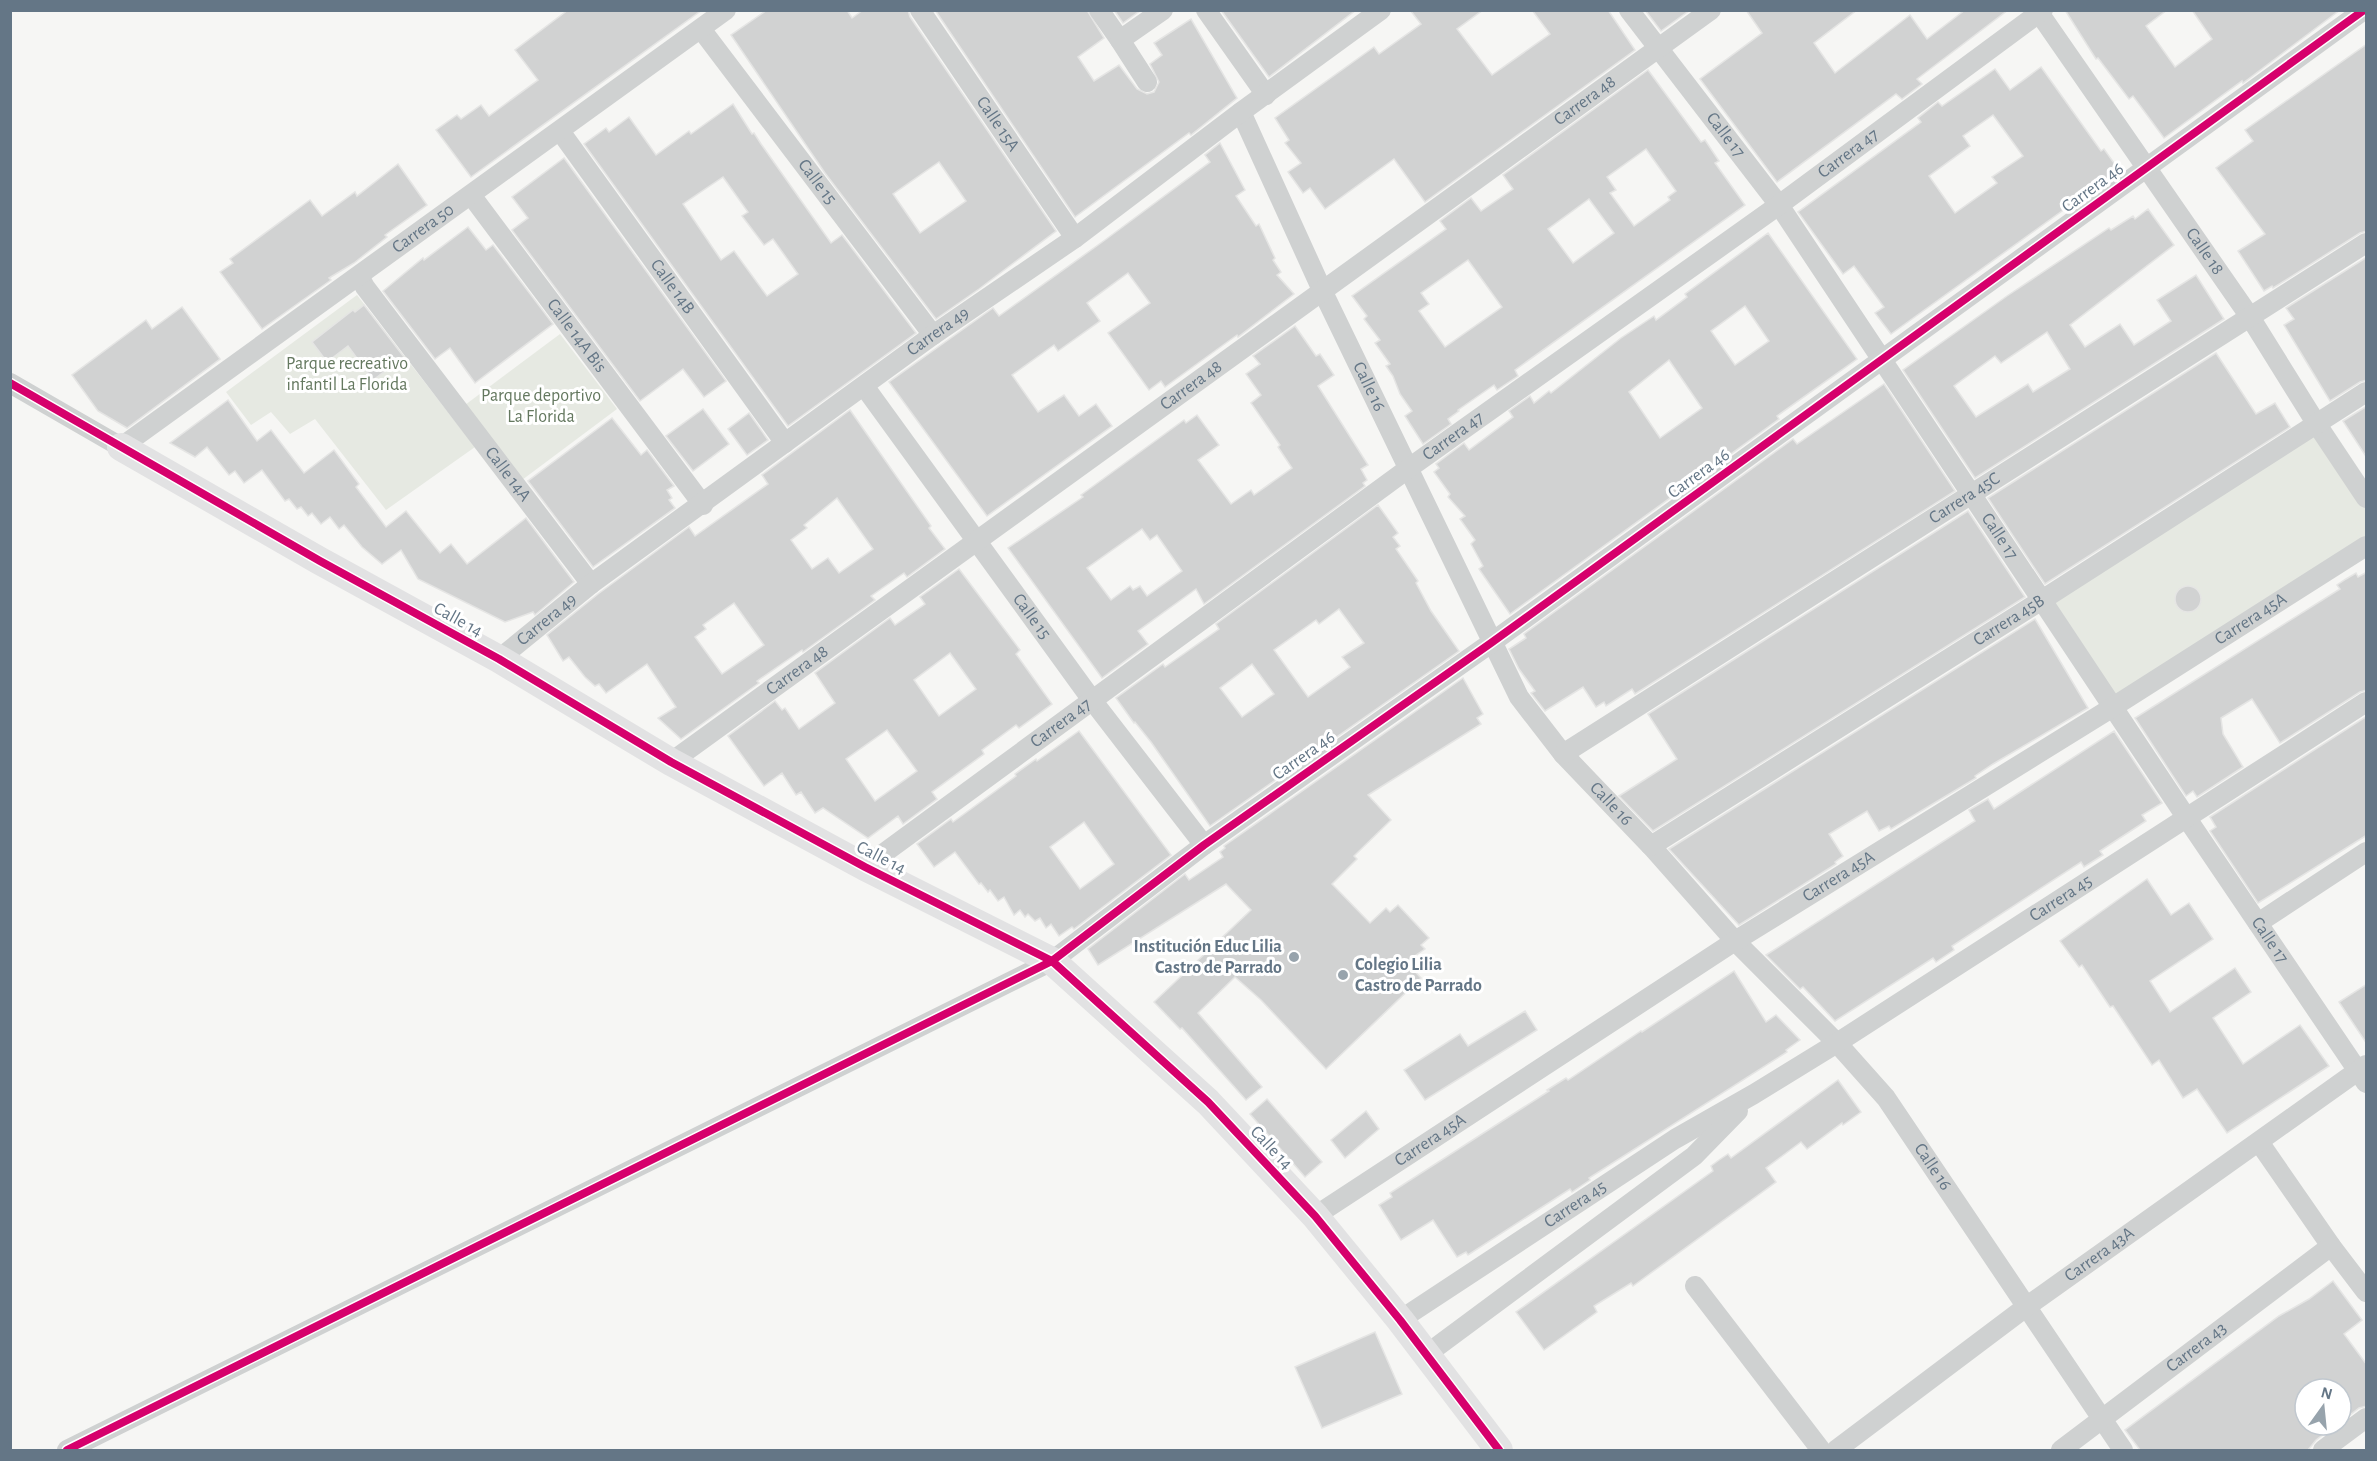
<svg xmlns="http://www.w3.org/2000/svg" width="2377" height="1461" viewBox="0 0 2377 1461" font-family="'Alegreya Sans',sans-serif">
	<rect width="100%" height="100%" fill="#f6f6f4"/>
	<g fill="#e6e9e2">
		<polygon points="357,295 475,447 386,510 315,419 290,434 271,412 251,425 226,392"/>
		<polygon points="560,334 617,409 522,480 465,405"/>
		<polygon points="2316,423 2366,498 2366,546 2113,707 2042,600"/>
	</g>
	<g fill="#d1d2d2" stroke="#e5e5e4" stroke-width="1.5" fill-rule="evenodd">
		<polygon points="568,10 702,10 471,177 436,130 457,115 461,119 481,105 489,116 538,80 515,50"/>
		<path d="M767 10H847L852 18 863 10H908L910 17 1056 231 979 289 936 319 825 173 731 35ZM939 162 966 201 920 233 893 194Z"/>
		<polygon points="935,10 1087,10 1104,38 1078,57 1094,81 1119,65 1137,89 1147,94 1154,92 1159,82 1150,64 1162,55 1154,43 1191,19 1237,98 1191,135 1189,133 1075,217"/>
		<polygon points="1114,10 1141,10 1123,23"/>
		<polygon points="1221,10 1356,10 1269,77"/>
		<polygon points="1410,10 1483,10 1457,29 1492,75 1550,34 1532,10 1608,10 1635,50 1425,202 1394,159 1325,209 1310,188 1303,193 1288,172 1301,163 1285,143 1289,140 1275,118 1374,47 1379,54 1421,24"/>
		<polygon points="1645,10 1690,10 1661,31"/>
		<polygon points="1746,10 1857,10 1814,43 1835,73 1910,15 1927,39 1965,10 2008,10 1917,79 1922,84 1902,99 1896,94 1777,182 1700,79 1762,33"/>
		<polygon points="2065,10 2167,10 2146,26 2175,67 2212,39 2192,10 2340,10 2243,83 2242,81 2164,138 2133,96 2129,99 2098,58 2096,59"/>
		<polygon points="2367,44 2367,231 2360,233 2273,288 2272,286 2264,291 2238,251 2265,234 2216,168 2253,141 2245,130"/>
		<path d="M2041 67 2101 151 2104 149 2119 170 1891 334 1875 313 1884 307 1854 266 1843 274 1798 212 1921 122 1918 118 1938 102 1942 106 1995 69 2010 90ZM1993 115 2023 156 1992 177 1997 183 1955 213 1929 176 1970 146 1963 136Z"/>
		<path d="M1648 70 1701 142 1705 140 1719 161 1715 163 1745 205 1515 370 1518 376 1497 390 1494 385 1458 410 1459 411 1448 419 1451 424 1423 444 1405 416 1412 411 1400 394 1393 376 1386 366 1390 364 1375 343 1380 340 1364 319 1367 316 1352 296 1446 229 1440 221 1471 198 1481 211 1513 189 1503 175ZM1646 149 1676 191 1668 197 1670 200 1634 226 1610 193 1616 190 1607 177ZM1589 199 1614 233 1573 263 1548 229ZM1468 260 1502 307 1445 347 1419 311 1429 304 1421 293Z"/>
		<path d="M733 104 752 134 754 133 761 144 831 243 842 235 916 333 788 426 584 144 606 128 609 132 629 117 656 155 689 131 691 134ZM723 177 748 212 742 216 764 245 773 239 798 274 767 296 734 251 721 260 683 204Z"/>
		<polygon points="1220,143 1245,190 1236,196 1256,226 1259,224 1275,258 1273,260 1281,272 1277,275 1294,294 1238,337 1237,335 1165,387 1161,381 1149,390 1108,333 1150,303 1128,273 1087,303 1100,321 1058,351 1054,345 1012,375 1038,412 1064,395 1079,416 1096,404 1112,426 987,516 889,382 993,308 999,316 1105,240 1210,162 1205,155"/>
		<polygon points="564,158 726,381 704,397 683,369 640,401 512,230 528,218 512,197"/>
		<polygon points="398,164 427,205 385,235 387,237 354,263 329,278 331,280 262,329 220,272 233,263 230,259 310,200 322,216 355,192 357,196"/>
		<path d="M2148 209 2174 245 2070 325 2085 347 2120 324 2134 345 2171 321 2157 300 2196 275 2224 319 1975 478 1903 370 2007 296 2109 228 2111 230 2133 216 2135 219ZM2047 332 2070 369 2033 392 2028 384 1976 417 1954 386 1995 356 2001 363Z"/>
		<polygon points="468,227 486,250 493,245 553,324 475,383 450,348 435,359 383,291 423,258 424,260"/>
		<path d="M1768 233 1857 359 1777 416 1779 419 1510 614 1479 569 1483 566 1471 544 1475 540 1460 519 1465 516 1448 497 1450 494 1434 472 1439 468 1436 464 1464 443 1469 450 1513 417 1509 411 1530 396 1534 403 1549 391 1551 393 1621 338 1654 316 1656 320 1687 297 1685 294ZM1745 306 1769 341 1735 365 1711 331ZM1669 360 1702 408 1660 438 1629 392Z"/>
		<polygon points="2367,257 2367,380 2360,382 2330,401 2284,325 2294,319 2286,308"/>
		<polygon points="364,305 404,357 373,380 348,346 327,362 312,342 353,310 355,312"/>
		<polygon points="182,307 220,359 127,428 98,411 72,375 146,320 152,329"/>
		<path d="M1295 326 1316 356 1320 354 1334 375 1318 386 1368 465 1361 469 1367 480 1363 483 1365 486 1204 604 1196 589 1138 631 1148 644 1102 678 1008 548 1083 497 1081 495 1184 420 1186 423 1197 415 1219 445 1198 460 1231 504 1251 490 1254 495 1292 468 1278 447 1280 445 1251 403 1261 395 1246 374 1260 364 1253 356ZM1142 529 1150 540 1157 535 1182 571 1147 596 1140 586 1133 590 1130 586 1111 600 1087 568Z"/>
		<polygon points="2216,353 2256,414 2275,403 2290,427 2045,584 1988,498"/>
		<polygon points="1884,384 1955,491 1635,694 1632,689 1606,706 1604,702 1596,707 1583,687 1545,711 1531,693 1535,691 1519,669 1509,649 1526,638 1524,634 1793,439 1797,444"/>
		<polygon points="228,400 257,441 271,430 304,473 334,450 359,484 356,487 386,527 406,511 440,553 451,544 467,564 526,518 574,582 535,615 533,612 505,622 418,579 401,550 382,564 362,547 344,525 339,529 330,517 321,524 312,513 308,516 301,507 297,509 289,499 285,501 262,470 244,483 235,471 229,475 207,447 195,457 170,443"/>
		<polygon points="2367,406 2367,458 2343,421"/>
		<polygon points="703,409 729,444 693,471 666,436"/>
		<path d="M850 410 931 526 929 528 945 549 907 577 904 573 871 596 875 600 803 652 802 650 757 681 759 683 681 739 658 718 676 707 647 664 606 693 599 684 595 686 585 677 569 657 563 661 547 635 598 594 689 527 695 536 768 484 762 475ZM837 498 873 549 839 573 828 558 812 569 791 540 807 528 804 525ZM734 603 764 645 722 674 695 637 706 629 703 625Z"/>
		<polygon points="749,413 768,440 747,455 728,429"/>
		<polygon points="612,418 641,455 647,450 674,486 667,490 672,498 669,500 675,508 593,567 528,481"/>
		<path d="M1378 505 1398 533 1393 537 1400 546 1396 549 1418 581 1416 583 1431 611 1459 651 1210 826 1151 742 1135 722 1134 723 1116 698 1163 664 1165 667 1219 629 1216 624ZM1339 609 1364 643 1342 657 1350 667 1308 697 1274 650 1316 620 1319 624ZM1252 664 1274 694 1242 717 1220 688Z"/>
		<polygon points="1968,511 2025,597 1653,831 1619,796 1677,759 1648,714"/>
		<path d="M959 569 1020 650 1016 654 1052 704 1019 728 1016 725 982 750 984 754 932 792 937 799 903 824 898 816 868 838 823 808 815 813 801 792 796 795 782 773 764 786 728 736 775 701 782 710 785 708 799 729 835 703 815 673 890 618 895 625 925 604 920 597ZM950 653 976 689 939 716 914 680ZM887 730 917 771 875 801 846 759Z"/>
		<polygon points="2367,572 2367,690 2360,692 2280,743 2252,699 2221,718 2223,734 2243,767 2197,797 2193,791 2186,796 2135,718 2340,589 2337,585 2346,579 2356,573 2358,577"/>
		<circle cx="2188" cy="599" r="13"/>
		<polygon points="2035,619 2088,708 1993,764 1975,776 1976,778 1891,829 1889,826 1879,831 1867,811 1829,834 1843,856 1835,862 1836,864 1739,925 1669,849"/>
		<polygon points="1463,678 1483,714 1477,718 1481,724 1368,795 1391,820 1354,856 1357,859 1332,884 1370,923 1386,908 1390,912 1398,905 1429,938 1421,945 1425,949 1406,962 1421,978 1326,1069 1261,1000 1235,977 1198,1013 1262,1087 1246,1100 1182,1028 1180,1029 1154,1002 1251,910 1226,884 1098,965 1088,949 1185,874 1189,880 1223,857 1220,852 1225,848 1224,846"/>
		<polygon points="2367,716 2367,835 2258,903 2210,831 2216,827 2210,817"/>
		<path d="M1079 731 1171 855 1074 929 1072 927 1059 936 1051 924 1046 928 1040 918 1035 921 1028 914 1025 917 1020 910 1014 915 1004 897 998 901 990 890 988 892 981 883 979 884 955 852 934 867 917 844 951 819 953 822 1016 776 1015 774 1036 759 1037 761ZM1084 822 1114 864 1080 889 1050 847Z"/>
		<polygon points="2114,731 2162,803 2142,815 2146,821 2100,851 2103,855 2084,867 2081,862 1952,946 1954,950 1936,962 1933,958 1835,1021 1803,987 1800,989 1766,955 1975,821 1969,810 1988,799 1994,809"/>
		<polygon points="2147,879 2171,915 2189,903 2213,939 2150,981 2170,1012 2235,968 2251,992 2213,1018 2243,1064 2300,1025 2329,1066 2227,1133 2197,1089 2183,1098 2159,1060 2152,1065 2113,1006 2110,1007 2082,965 2079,967 2060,941"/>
		<polygon points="1734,971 1766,1022 1776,1015 1800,1040 1786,1050 1787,1052 1589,1178 1590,1180 1572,1192 1570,1189 1468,1255 1466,1252 1457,1257 1433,1220 1401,1240 1379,1205 1392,1197 1390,1193 1549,1091 1547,1090 1566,1078 1568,1080 1641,1031 1642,1032"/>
		<polygon points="2367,984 2367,1044 2339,1002"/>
		<polygon points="1525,1011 1537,1030 1425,1100 1404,1070 1460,1034 1468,1046"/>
		<polygon points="1838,1080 1861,1112 1843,1125 1842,1123 1807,1149 1801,1142 1766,1168 1776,1182 1633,1286 1631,1283 1594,1306 1597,1312 1544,1350 1516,1312 1713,1171 1711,1166 1719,1160 1728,1154 1731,1158"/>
		<polygon points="1267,1099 1322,1162 1305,1177 1250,1114"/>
		<polygon points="1366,1111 1379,1129 1345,1158 1331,1140"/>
		<polygon points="2333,1281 2362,1320 2344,1334 2367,1365 2367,1406 2359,1408 2341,1422 2341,1389 2305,1389 2305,1425 2336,1425 2316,1440 2308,1450 2140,1450 2125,1430 2279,1316 2309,1299"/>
		<polygon points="1375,1332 1402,1394 1322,1428 1295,1367"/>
	</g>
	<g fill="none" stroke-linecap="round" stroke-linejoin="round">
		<g stroke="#cfd1d1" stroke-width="20">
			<path id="s1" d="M920 10 1075 238"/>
			<polyline points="1099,10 1120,40"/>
			<polyline points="1206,10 1266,95"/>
			<path id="s2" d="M1629 10 1779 205 2186 817 2366 1083"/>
			<path id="s3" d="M2037 10 2250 317 2316 423 2366 498"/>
			<path id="s4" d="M701 29 933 335"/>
			<polyline points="1147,82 1120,40 1163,10"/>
			<path id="s5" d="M1241 112 1322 290 1519 697 1563 754 1651 846 1735 941 1837 1043 1886 1098 2123 1450"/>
			<path id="s6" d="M560 131 785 443"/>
			<path id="s7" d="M471 195 703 505"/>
			<path id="s8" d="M359 276 365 287 591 584"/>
			<path id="s9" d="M10 383 121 447 726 10"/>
			<path id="s10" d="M864 386 1092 700 1204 845"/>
			<path id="s11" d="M499 659 591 584 933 335 1075 238 1241 112 1381 10"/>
			<path id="s12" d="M1563 754 2366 243"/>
			<path id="s13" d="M671 762 1711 10"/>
			<path id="s14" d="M1651 846 2042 600 2366 392"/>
			<path id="s15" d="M865 867 1409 468 1779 205 2043 10"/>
			<polyline points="2258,923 2366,852"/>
			<polyline points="2259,1142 2331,1246 2366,1292"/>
			<path id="s16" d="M1315 1216 1735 941 2113 707 2366 546"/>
			<polyline points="1695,1286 1821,1450"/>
			<path id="s17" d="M1400 1320 1675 1139 1754 1094 1837 1043 2366 702"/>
			<polyline points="1427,1354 1694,1156 1738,1111"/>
			<polyline points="67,1450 1052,961 1204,845 1491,643 2364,10"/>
			<path id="s18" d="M1836 1450 2026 1307 2366 1065"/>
			<path id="s19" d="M2061 1450 2331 1246"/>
			<polyline points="2323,1450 2366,1418"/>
		</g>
		<polyline stroke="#e2e2e3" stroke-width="28" points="121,447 320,561 499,659 671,762 865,867 1052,961 1208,1102 1315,1216 1400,1320 1499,1450"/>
		<g stroke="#fff" stroke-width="11">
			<g id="cycleway">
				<polyline points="10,383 320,561 499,659 671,762 865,867 1052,961 1208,1102 1315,1216 1400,1320 1499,1450"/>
				<polyline points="67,1450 1052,961 1204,845 1491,643 2364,10"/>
			</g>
		</g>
		<use href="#cycleway" stroke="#d6006c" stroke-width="8"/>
	</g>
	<g fill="#97a3ac" stroke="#fff" stroke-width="2">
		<circle cx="1294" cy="957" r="6"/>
		<circle cx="1343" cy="975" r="6"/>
	</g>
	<g text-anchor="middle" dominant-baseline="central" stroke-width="6" stroke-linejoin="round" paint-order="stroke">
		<g font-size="18" fill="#647686" stroke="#fff">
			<text stroke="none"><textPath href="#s13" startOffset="1128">Carrera 48</textPath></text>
			<text stroke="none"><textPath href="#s1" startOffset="138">Calle 15A</textPath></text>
			<text stroke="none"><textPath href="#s2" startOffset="158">Calle 17</textPath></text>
			<text stroke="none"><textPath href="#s15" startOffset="1215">Carrera 47</textPath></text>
			<text stroke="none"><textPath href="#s4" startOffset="192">Calle 15</textPath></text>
			<text transform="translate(2093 188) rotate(-36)">Carrera 46</text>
			<text stroke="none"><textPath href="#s9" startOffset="501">Carrera 50</textPath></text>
			<text stroke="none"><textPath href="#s3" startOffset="294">Calle 18</textPath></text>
			<text stroke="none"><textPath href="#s6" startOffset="192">Calle 14B</textPath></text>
			<text stroke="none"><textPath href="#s11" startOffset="548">Carrera 49</textPath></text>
			<text stroke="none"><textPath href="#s7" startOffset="176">Calle 14A Bis</textPath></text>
			<text stroke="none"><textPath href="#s13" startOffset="642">Carrera 48</textPath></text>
			<text stroke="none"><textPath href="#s5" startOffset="303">Calle 16</textPath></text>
			<text stroke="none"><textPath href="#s15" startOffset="729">Carrera 47</textPath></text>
			<text stroke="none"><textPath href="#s8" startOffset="248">Calle 14A</textPath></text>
			<text transform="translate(1699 474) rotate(-36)">Carrera 46</text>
			<text stroke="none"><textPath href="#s12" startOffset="476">Carrera 45C</textPath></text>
			<text stroke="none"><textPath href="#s2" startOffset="644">Calle 17</textPath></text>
			<text stroke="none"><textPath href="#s10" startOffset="285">Calle 15</textPath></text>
			<text transform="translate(458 620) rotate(29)">Calle 14</text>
			<text stroke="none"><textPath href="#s11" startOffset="62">Carrera 49</textPath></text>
			<text stroke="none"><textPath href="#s16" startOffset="1110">Carrera 45A</textPath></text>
			<text stroke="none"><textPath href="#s14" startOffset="423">Carrera 45B</textPath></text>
			<text stroke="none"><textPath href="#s13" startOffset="156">Carrera 48</textPath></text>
			<text stroke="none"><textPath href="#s15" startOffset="243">Carrera 47</textPath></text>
			<text transform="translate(1304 756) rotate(-35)">Carrera 46</text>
			<text stroke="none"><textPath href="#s5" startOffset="789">Calle 16</textPath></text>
			<text transform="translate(881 858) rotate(27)">Calle 14</text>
			<text stroke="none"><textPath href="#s16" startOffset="624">Carrera 45A</textPath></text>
			<text stroke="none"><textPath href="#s17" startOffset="784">Carrera 45</textPath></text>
			<text stroke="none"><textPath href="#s2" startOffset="1130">Calle 17</textPath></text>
			<text stroke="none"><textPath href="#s16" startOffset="138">Carrera 45A</textPath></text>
			<text transform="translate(1271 1148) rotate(47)">Calle 14</text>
			<text stroke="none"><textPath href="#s5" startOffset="1275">Calle 16</textPath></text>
			<text stroke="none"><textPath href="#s17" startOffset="210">Carrera 45</textPath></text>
			<text stroke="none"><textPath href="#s18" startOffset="328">Carrera 43A</textPath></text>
			<text stroke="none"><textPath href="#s19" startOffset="170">Carrera 43</textPath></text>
		</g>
		<g font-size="18" fill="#64785f" stroke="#fff">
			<text x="347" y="364">Parque recreativo<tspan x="347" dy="21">infantil La Florida</tspan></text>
			<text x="541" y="396">Parque deportivo<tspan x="541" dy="21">La Florida</tspan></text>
		</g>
		<g font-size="18" font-weight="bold" fill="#647686" stroke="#fff" text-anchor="end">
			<text x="1282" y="947">Institución Educ Lilia<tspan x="1282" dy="21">Castro de Parrado</tspan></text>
			<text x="1355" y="965" text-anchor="start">Colegio Lilia<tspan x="1355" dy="21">Castro de Parrado</tspan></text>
		</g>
	</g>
	<rect width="2377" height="1461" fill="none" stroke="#647686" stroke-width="24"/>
	<g transform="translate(2323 1407) rotate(15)"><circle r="28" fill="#ffffff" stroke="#c1c8cf" stroke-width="1.5"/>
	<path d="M0-4.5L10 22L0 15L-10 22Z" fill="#97a3ac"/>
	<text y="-9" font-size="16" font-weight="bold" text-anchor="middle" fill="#647686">N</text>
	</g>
</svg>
